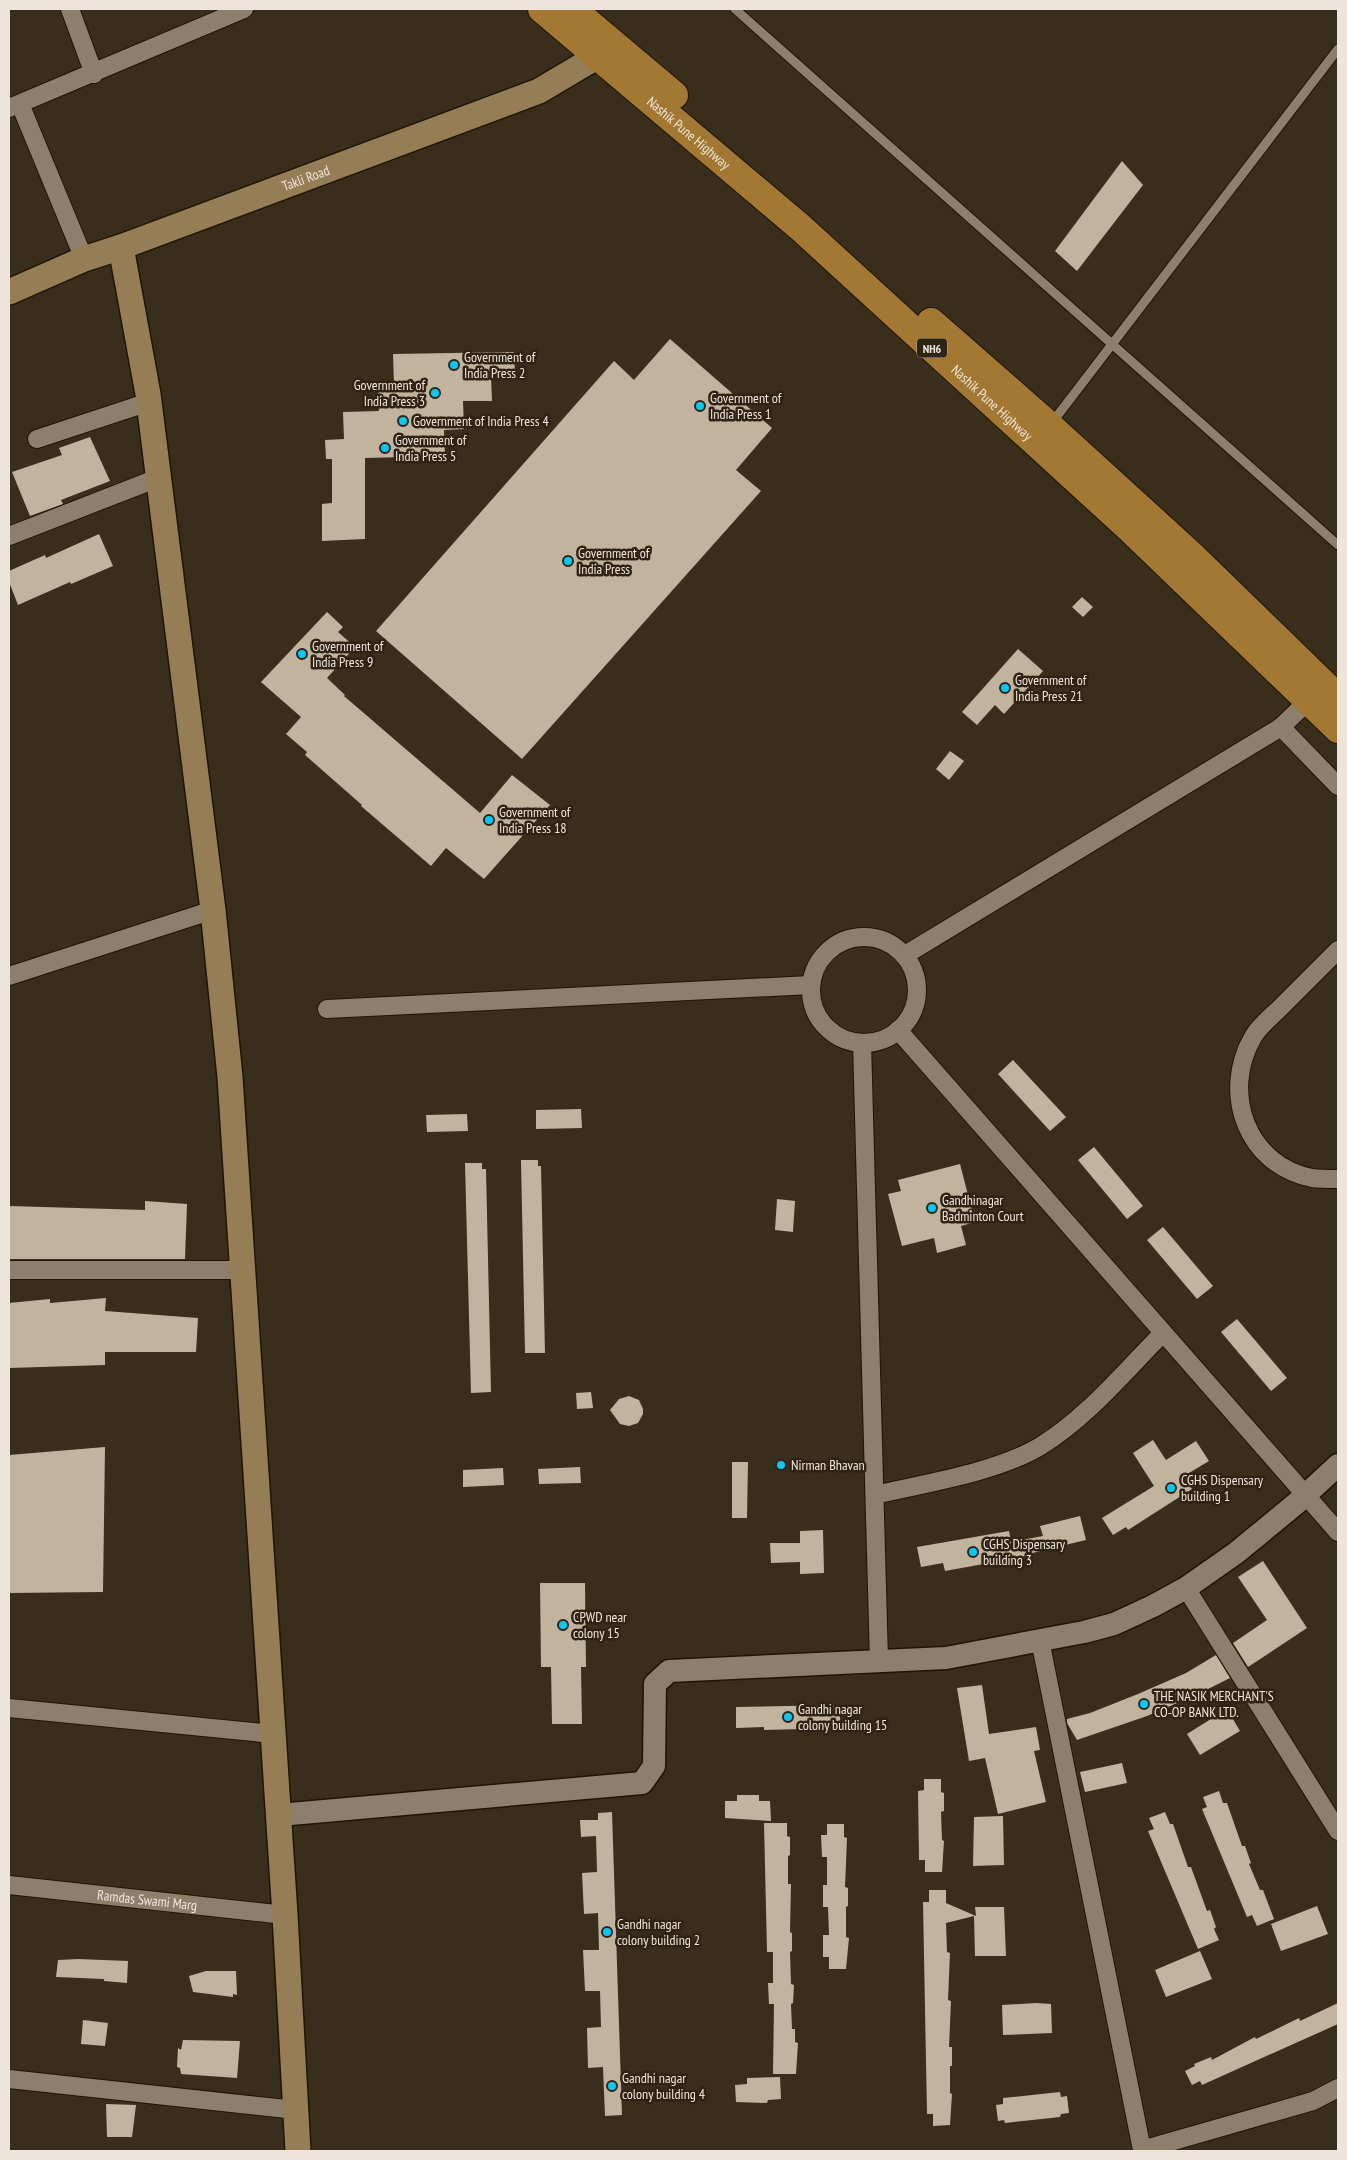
<svg xmlns="http://www.w3.org/2000/svg" width="1347" height="2160" viewBox="0 0 1347 2160" font-family="'PT Sans Narrow',sans-serif">
	<rect width="100%" height="100%" fill="#392d1c"/>
	<g fill="#c2b39f">
		<polygon points="1122,161 1143,185 1077,271 1055,251"/>
		<polygon points="670,339 772,428 736,470 761,491 522,759 376,631 614,361 634,380"/>
		<polygon points="514,352 515,375 491,376 492,401 463,401 464,429 444,430 445,456 365,458 365,539 322,541 322,504 332,503 332,459 326,459 325,440 344,439 343,412 379,411 378,385 394,385 393,354"/>
		<polygon points="90,437 110,481 61,500 63,504 30,516 12,472 62,455 59,448"/>
		<polygon points="99,534 113,566 71,584 70,582 18,605 9,582 9,571 45,555 46,558"/>
		<polygon points="1082,597 1093,607 1083,617 1072,607"/>
		<polygon points="327,612 343,627 338,632 355,647 327,678 345,695 344,696 480,813 512,775 550,805 484,879 446,848 431,866 361,806 362,805 305,755 307,752 286,734 301,717 261,682"/>
		<polygon points="1018,649 1043,671 1004,714 995,705 977,725 962,712"/>
		<polygon points="950,751 964,761 949,780 936,769"/>
		<polygon points="1013,1060 1066,1117 1050,1131 998,1074"/>
		<polygon points="581,1109 582,1128 536,1129 536,1110"/>
		<polygon points="467,1114 468,1131 427,1132 426,1115"/>
		<polygon points="1094,1147 1143,1206 1127,1219 1078,1160"/>
		<polygon points="521,1160 538,1160 538,1166 541,1166 545,1353 525,1353"/>
		<polygon points="465,1163 482,1163 482,1169 486,1169 491,1392 471,1393"/>
		<polygon points="960,1164 975,1222 961,1226 966,1245 937,1253 934,1238 902,1246 888,1194 901,1191 898,1180"/>
		<polygon points="777,1199 795,1201 793,1232 775,1230"/>
		<polygon points="145,1201 187,1204 185,1259 9,1259 9,1206 145,1210"/>
		<polygon points="1163,1227 1213,1286 1197,1299 1147,1240"/>
		<polygon points="106,1298 105,1311 198,1318 196,1352 105,1352 105,1365 9,1368 9,1303 50,1299 50,1303"/>
		<polygon points="1237,1319 1287,1378 1271,1391 1221,1332"/>
		<polygon points="591,1392 593,1408 577,1409 576,1393"/>
		<polygon points="629,1396 639,1400 643,1409 643,1414 638,1423 629,1426 620,1424 610,1410 619,1399"/>
		<polygon points="1153,1440 1166,1460 1196,1441 1209,1461 1184,1476 1192,1489 1128,1530 1126,1527 1113,1535 1102,1518 1154,1486 1133,1453"/>
		<polygon points="105,1447 103,1592 9,1593 9,1455"/>
		<polygon points="732,1462 748,1462 747,1518 732,1518"/>
		<polygon points="580,1467 581,1483 539,1484 538,1469"/>
		<polygon points="503,1468 504,1485 463,1487 463,1470"/>
		<polygon points="1080,1516 1086,1540 1028,1554 1028,1556 945,1571 943,1563 921,1567 917,1547 1009,1531 1011,1542 1043,1536 1040,1526"/>
		<polygon points="823,1530 824,1573 800,1574 800,1562 771,1563 770,1543 800,1543 800,1531"/>
		<polygon points="1263,1561 1307,1628 1248,1667 1233,1643 1267,1620 1238,1577"/>
		<polygon points="540,1583 585,1583 586,1667 581,1667 582,1724 552,1724 551,1667 541,1667"/>
		<polygon points="1216,1655 1230,1678 1198,1694 1147,1716 1077,1740 1067,1723 1067,1719 1090,1713 1138,1694 1186,1673"/>
		<polygon points="982,1685 989,1734 1036,1727 1040,1750 1034,1751 1046,1802 998,1814 985,1758 969,1761 957,1688"/>
		<polygon points="840,1705 840,1728 764,1730 764,1727 736,1728 736,1707"/>
		<polygon points="1227,1709 1240,1731 1200,1755 1187,1734"/>
		<polygon points="1122,1763 1127,1783 1085,1792 1080,1772"/>
		<polygon points="924,1779 941,1779 941,1792 944,1793 944,1811 941,1812 942,1840 944,1841 942,1872 925,1872 925,1860 919,1860 918,1791 924,1790"/>
		<polygon points="1219,1791 1223,1803 1227,1803 1242,1846 1245,1846 1251,1863 1249,1864 1260,1890 1263,1890 1274,1919 1257,1926 1252,1915 1247,1917 1202,1809 1207,1807 1203,1797"/>
		<polygon points="737,1795 759,1795 759,1801 770,1801 771,1821 725,1818 725,1801 737,1801"/>
		<polygon points="612,1812 622,2115 605,2116 603,2067 588,2068 587,2028 601,2027 600,1991 585,1991 583,1950 599,1950 598,1913 584,1914 582,1873 597,1872 596,1836 581,1837 580,1820 598,1820 598,1813"/>
		<polygon points="1165,1812 1170,1824 1173,1824 1188,1867 1191,1867 1207,1911 1210,1910 1216,1927 1214,1929 1219,1940 1198,1949 1148,1831 1154,1829 1149,1818"/>
		<polygon points="1003,1816 1004,1865 973,1866 974,1817"/>
		<polygon points="764,1823 787,1823 787,1836 790,1837 790,1855 788,1856 788,1884 791,1884 790,1932 792,1933 792,1951 790,1952 791,1984 794,1985 793,2003 791,2004 792,2029 795,2029 795,2042 798,2043 796,2074 773,2074 774,2004 769,2004 768,1983 773,1983 773,1952 767,1952"/>
		<polygon points="827,1824 844,1824 844,1837 847,1838 845,1887 848,1888 848,1906 846,1907 846,1937 849,1938 846,1969 829,1969 829,1957 823,1957 823,1935 829,1935 828,1907 823,1907 823,1885 827,1885 827,1857 822,1857 821,1835 827,1835"/>
		<polygon points="929,1890 946,1890 946,1903 976,1916 975,1907 1004,1907 1006,1956 975,1956 974,1916 946,1923 947,1952 950,1953 948,2000 951,2001 949,2047 952,2047 952,2066 950,2066 950,2093 952,2094 950,2125 933,2126 933,2114 927,2114 923,1902 929,1902"/>
		<polygon points="1317,1906 1328,1934 1281,1951 1271,1924"/>
		<polygon points="1200,1951 1212,1979 1166,1997 1155,1970"/>
		<polygon points="78,1959 128,1961 127,1983 104,1981 104,1979 56,1977 58,1960"/>
		<polygon points="206,1971 236,1971 237,1995 233,1994 233,1997 193,1992 189,1976"/>
		<polygon points="1036,2003 1051,2004 1052,2033 1003,2035 1002,2005"/>
		<polygon points="1338,2003 1338,2024 1202,2085 1200,2081 1192,2085 1185,2071 1195,2066 1194,2064 1211,2057 1212,2060 1255,2037 1256,2039 1299,2018 1300,2021"/>
		<polygon points="83,2020 108,2023 105,2046 81,2044"/>
		<polygon points="183,2040 240,2041 237,2078 181,2074 180,2068 177,2067 178,2048 181,2050"/>
		<polygon points="780,2077 781,2099 768,2100 767,2103 736,2102 735,2085 747,2084 747,2078"/>
		<polygon points="1060,2092 1061,2097 1067,2096 1069,2113 1061,2114 1060,2117 1005,2123 1004,2120 998,2121 996,2105 1003,2104 1003,2098"/>
		<polygon points="106,2104 136,2105 132,2137 107,2137"/>
	</g>
	<g fill="none" stroke-linecap="round" stroke-linejoin="round">
		<g stroke="#201505" stroke-width="11">
			<g id="service">
				<polyline points="735,9 1338,545"/>
				<polyline points="1051,424 1338,49"/>
			</g>
		</g>
		<g stroke="#201505" stroke-width="20">
			<g id="minor">
				<polyline points="70,9 94,74"/>
				<polyline points="20,104 84,259"/>
				<polyline points="9,108 244,9"/>
				<polyline points="37,439 149,402"/>
				<polyline points="9,536 158,478"/>
				<polyline points="1308,701 1281,727 1338,786"/>
				<circle cx="864" cy="990" r="53"/>
				<path d="M1338 950C1319 969 1300 988 1281 1007 1272 1016 1259 1026 1253 1037 1221 1092 1246 1165 1312 1178 1320 1179 1330 1179 1338 1179"/>
				<polyline points="905,955 1281,727"/>
				<polyline points="9,976 213,910"/>
				<polyline points="327,1009 811,985"/>
				<polyline points="898,1030 1338,1532"/>
				<polyline points="862,1043 879,1661"/>
				<polyline points="9,1270 243,1270"/>
				<path d="M875 1495C926 1483 994 1473 1039 1447 1087 1418 1124 1372 1163 1333"/>
				<polyline points="1186,1588 1338,1831"/>
				<polyline points="1040,1640 1142,2150 1313,2101 1338,2088"/>
				<polyline points="9,1708 273,1734"/>
				<path id="s1" d="M9 1885 285 1915"/>
				<polyline points="9,2079 296,2110"/>
			</g>
		</g>
		<g stroke="#201505" stroke-width="25">
			<polyline id="tertiary" points="279,1815 642,1783 654,1766 655,1684 669,1671 946,1658 1084,1632 1114,1624 1153,1606 1186,1588 1236,1553 1298,1502 1338,1465"/>
		</g>
		<g stroke="#201505" stroke-width="28">
			<g id="secondary">
				<polyline points="121,247 148,394 213,910 230,1077 285,1915 298,2151"/>
				<path id="s2" d="M9 292 84 259 121 247 539 91 598 56"/>
			</g>
		</g>
		<g stroke="#201505" stroke-width="30">
			<g id="trunk">
				<path id="s3" d="M542 9 801 228 1128 527 1338 729"/>
				<polyline points="572,9 674,95"/>
				<polyline points="931,322 1044,421 1190,554 1338,698"/>
			</g>
		</g>
		<use href="#service" stroke="#8d7f6c" stroke-width="9"/>
		<use href="#minor" stroke="#8d7f6c" stroke-width="18"/>
		<use href="#tertiary" stroke="#8d7f6c" stroke-width="22"/>
		<use href="#secondary" stroke="#957d56" stroke-width="25"/>
		<use href="#trunk" stroke="#a27832" stroke-width="28"/>
	</g>
	<g fill="#00cbf8" stroke="#2f2313" stroke-width="2">
		<circle cx="454" cy="365" r="5"/>
		<circle cx="435" cy="393" r="5"/>
		<circle cx="700" cy="406" r="5"/>
		<circle cx="403" cy="421" r="5"/>
		<circle cx="385" cy="448" r="5"/>
		<circle cx="568" cy="561" r="5"/>
		<circle cx="302" cy="654" r="5"/>
		<circle cx="1005" cy="688" r="5"/>
		<circle cx="489" cy="820" r="5"/>
		<circle cx="932" cy="1208" r="5"/>
		<circle cx="781" cy="1465" r="5"/>
		<circle cx="1171" cy="1488" r="5"/>
		<circle cx="973" cy="1552" r="5"/>
		<circle cx="563" cy="1625" r="5"/>
		<circle cx="1144" cy="1704" r="5"/>
		<circle cx="788" cy="1717" r="5"/>
		<circle cx="607" cy="1932" r="5"/>
		<circle cx="612" cy="2086" r="5"/>
	</g>
	<g text-anchor="middle" dominant-baseline="central" stroke-width="5" stroke-linejoin="round" paint-order="stroke">
		<rect fill="#2f2313" stroke="#b4ab9f" stroke-width="1" x="917" y="338.5" width="30" height="19" rx="4"/>
		<g font-size="12" font-weight="bold" fill="#ede5db">
			<text x="932" y="348">NH6</text>
		</g>
		<g font-size="14" fill="#ede5db" stroke="#2f2313">
			<text stroke="none"><textPath href="#s3" startOffset="192">Nashik Pune Highway</textPath></text>
			<text stroke="none"><textPath href="#s2" startOffset="318">Takli Road</textPath></text>
			<text stroke="none"><textPath href="#s3" startOffset="598">Nashik Pune Highway</textPath></text>
			<text stroke="none"><textPath href="#s1" startOffset="139">Ramdas Swami Marg</textPath></text>
		</g>
		<g font-size="14" fill="#ede5db" stroke="#2f2313" text-anchor="start">
			<text x="464" y="357">Government of<tspan x="464" dy="16">India Press 2</tspan></text>
			<text x="425" y="385" text-anchor="end">Government of<tspan x="425" dy="16">India Press 3</tspan></text>
			<text x="710" y="398">Government of<tspan x="710" dy="16">India Press 1</tspan></text>
			<text x="413" y="421">Government of India Press 4</text>
			<text x="395" y="440">Government of<tspan x="395" dy="16">India Press 5</tspan></text>
			<text x="578" y="553">Government of<tspan x="578" dy="16">India Press</tspan></text>
			<text x="312" y="646">Government of<tspan x="312" dy="16">India Press 9</tspan></text>
			<text x="1015" y="680">Government of<tspan x="1015" dy="16">India Press 21</tspan></text>
			<text x="499" y="812">Government of<tspan x="499" dy="16">India Press 18</tspan></text>
			<text x="942" y="1200">Gandhinagar<tspan x="942" dy="16">Badminton Court</tspan></text>
			<text x="791" y="1465">Nirman Bhavan</text>
			<text x="1181" y="1480">CGHS Dispensary<tspan x="1181" dy="16">building 1</tspan></text>
			<text x="983" y="1544">CGHS Dispensary<tspan x="983" dy="16">building 3</tspan></text>
			<text x="573" y="1617">CPWD near<tspan x="573" dy="16">colony 15</tspan></text>
			<text x="1154" y="1696">THE NASIK MERCHANT'S<tspan x="1154" dy="16">CO-OP BANK LTD.</tspan></text>
			<text x="798" y="1709">Gandhi nagar<tspan x="798" dy="16">colony building 15</tspan></text>
			<text x="617" y="1924">Gandhi nagar<tspan x="617" dy="16">colony building 2</tspan></text>
			<text x="622" y="2078">Gandhi nagar<tspan x="622" dy="16">colony building 4</tspan></text>
		</g>
	</g>
	<rect width="1347" height="2160" fill="none" stroke="#ede5db" stroke-width="20"/>
</svg>
